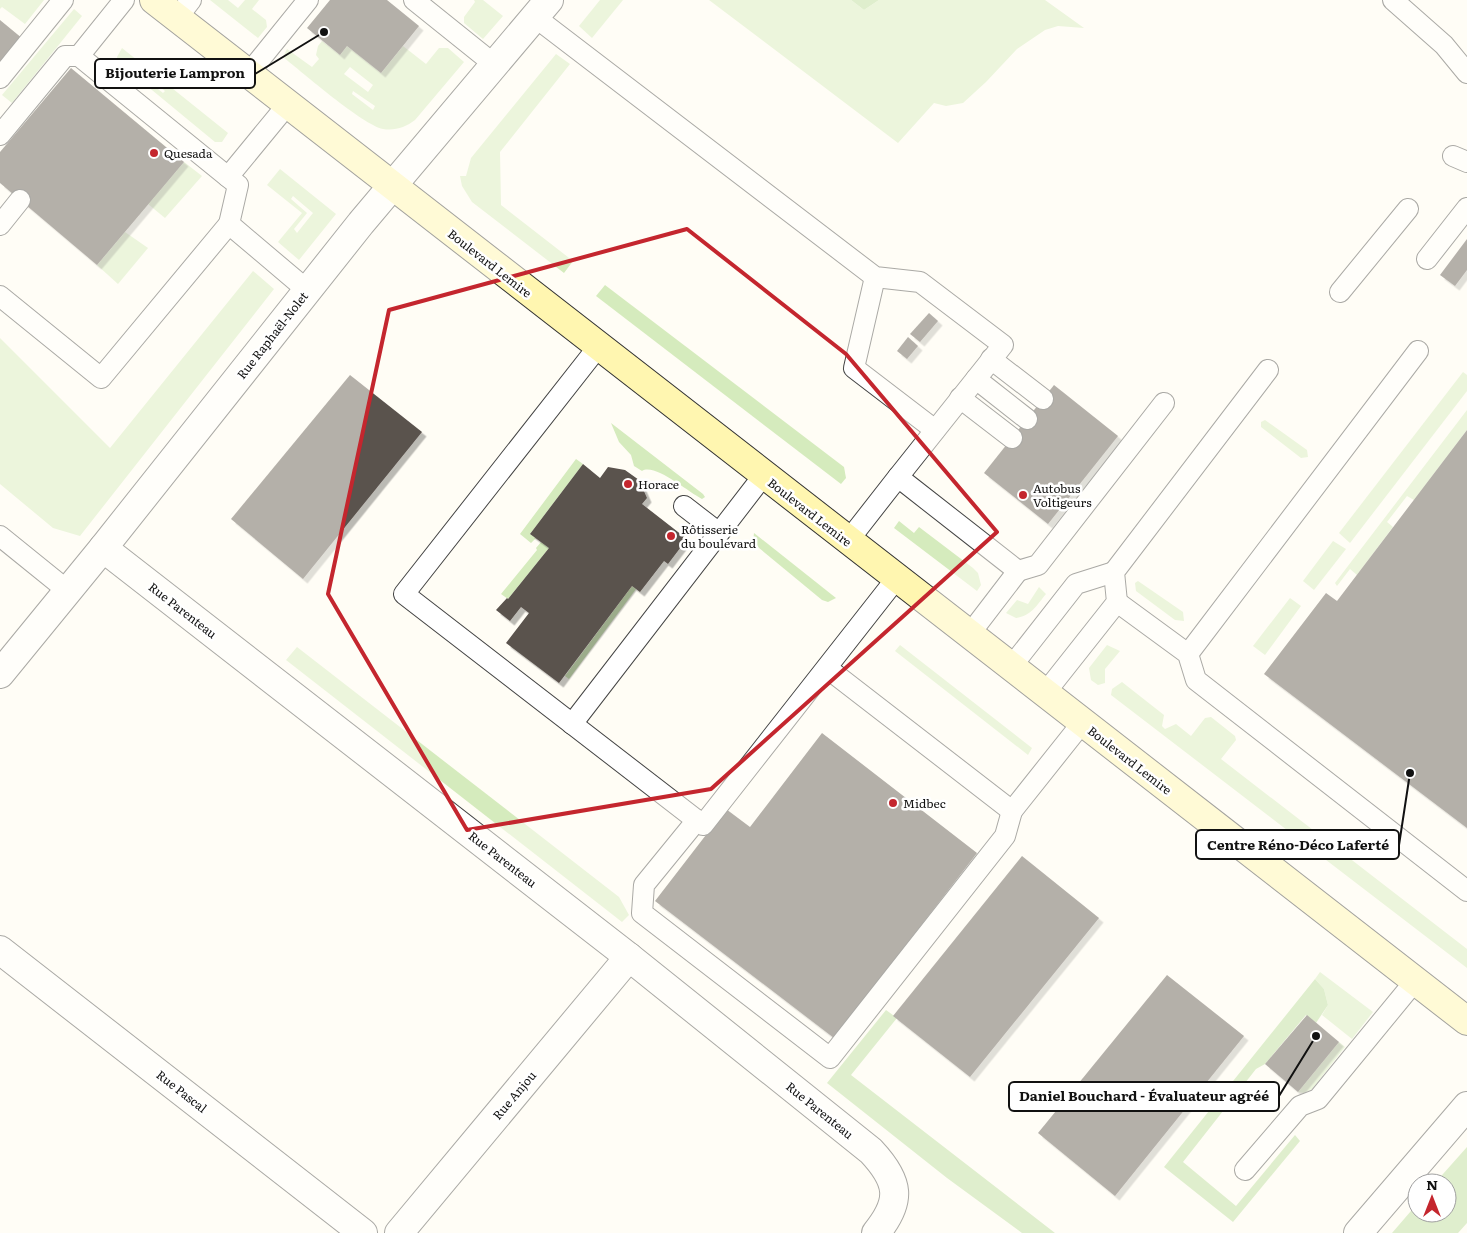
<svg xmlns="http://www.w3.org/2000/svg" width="1467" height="1233" viewBox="0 0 1467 1233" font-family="Literata,serif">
	<defs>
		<filter id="shadow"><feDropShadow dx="4.5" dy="4.5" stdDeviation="0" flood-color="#0004"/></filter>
	</defs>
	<rect width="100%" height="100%" fill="#fffdf5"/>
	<g fill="#d5ebbd" fill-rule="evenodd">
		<polygon points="0,0 44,0 25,24 2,7 0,9"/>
		<polygon points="210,0 228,0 238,8 245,0 259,0 252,9 266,20 267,27 258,38"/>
		<polygon points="474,0 483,0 503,16 483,39 464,23 464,17 475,2"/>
		<polygon points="600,0 623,0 592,38 579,26"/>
		<polygon points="709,0 851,0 864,10 879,0 1045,0 1084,28 1058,26 1045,30 1017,49 986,82 963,103 946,106 934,103 898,143"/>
		<polygon points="74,9 82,16 12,103 2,95"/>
		<path d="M322 41 340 55 347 46 381 73 403 46 426 64 439 48H448L464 62 415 120C406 127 395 131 383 129 363 125 302 72 283 57L287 49 312 67 319 59 316 55 318 46ZM350 67 373 85 368 92 344 74ZM353 91 375 106 373 110 352 94Z"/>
		<path d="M122 48 228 133 222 142H215L118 62 117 57ZM142 72 165 91 163 93 140 75Z"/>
		<polygon points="556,54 570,64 500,152 501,205 573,261 564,273 472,202 462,186 460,176 466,176 471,158"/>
		<polygon points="184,162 202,176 165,218 148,204"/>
		<path d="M280 169 336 214 299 260 278 242 302 213 267 185ZM293 196 313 213 297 233 294 229 307 213 291 199Z"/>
		<polygon points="125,232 148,248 118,284 97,265"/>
		<polygon points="253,271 274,289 80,536 53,528 0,484 0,338 110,448"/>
		<polygon points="605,285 844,467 846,478 841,484 596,296"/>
		<polygon points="1463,372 1467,375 1467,391 1350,543 1339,533"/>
		<polygon points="1467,410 1467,430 1414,500 1407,496 1387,522 1393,527 1357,575 1350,569 1337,586 1335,583"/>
		<polygon points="1265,420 1307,450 1308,457 1301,458 1261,427 1261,422"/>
		<path d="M611 423 703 494 705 497 702 499C688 492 655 463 642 471L634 466 631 455 619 442Z"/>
		<polygon points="576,459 583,464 530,534 536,538 531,543 520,534"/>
		<polygon points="899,521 914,533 919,527 973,568 978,573 981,585 977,591 894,528"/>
		<polygon points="754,533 836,598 828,602 822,600 753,543"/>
		<polygon points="1333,541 1346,549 1314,590 1303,581"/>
		<polygon points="541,542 549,548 508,599 501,594 537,550 536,548"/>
		<polygon points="1138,581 1183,612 1184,621 1175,620 1136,591 1135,583"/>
		<polygon points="632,586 636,589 569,679 565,676"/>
		<path d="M1039 587 1046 594C1037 605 1031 616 1016 618L1006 613 1017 600 1028 604Z"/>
		<polygon points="1290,598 1301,606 1265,655 1253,646"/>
		<polygon points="900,645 1032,748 1028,755 895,651"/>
		<polygon points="1107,645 1120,651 1105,669 1105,683 1098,685 1091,680 1089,668"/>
		<polygon points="297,647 619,897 629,915 622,922 286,660"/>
		<polygon points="1122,682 1164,715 1162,726 1165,729 1176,724 1191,736 1205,718 1211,717 1235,736 1236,740 1221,759 1467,949 1467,968 1111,695 1112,689"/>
		<polygon points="1320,972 1373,1012 1352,1039 1322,1015 1328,1005 1324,989 1315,979"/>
		<polygon points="1339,1042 1345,1047 1312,1089 1304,1093 1298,1092"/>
	</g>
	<g fill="#b9dc9c">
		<polygon points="851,0 879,0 864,10"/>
		<polygon points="1315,979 1324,989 1328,1005 1316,1023 1306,1015 1265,1064 1256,1069 1183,1162 1236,1206 1295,1135 1300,1141 1233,1222 1164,1167"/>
		<polygon points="886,1010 897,1018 851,1075 1055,1233 1022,1233 947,1178 827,1083"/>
		<polygon points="1467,1147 1467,1223 1458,1233 1392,1233 1417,1204 1417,1213 1447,1213 1447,1183 1435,1183"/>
	</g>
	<g fill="#5a524d" filter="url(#shadow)">
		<polygon points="330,0 387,0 419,26 381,73 347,46 340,55 307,28"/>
		<polygon points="0,20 23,39 0,67"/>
		<polygon points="71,68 184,162 97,265 0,183 0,152"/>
		<polygon points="1467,239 1467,270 1455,286 1440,275"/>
		<polygon points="929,313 938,321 920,342 910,334"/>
		<polygon points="908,337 918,346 907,359 897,351"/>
		<polygon points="350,375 422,432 303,579 231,519"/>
		<polygon points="1054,385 1118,436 1048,524 984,473"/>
		<polygon points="1467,430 1467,828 1264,674 1326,593 1337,601"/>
		<polygon points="583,464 600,478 608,467 625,470 639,480 647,498 642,504 687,539 668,564 664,561 640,592 632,586 559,683 506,643 529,613 521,607 510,621 496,610 507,598 508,599 549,548 530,534"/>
		<polygon points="822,733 977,853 834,1038 655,901 726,809 750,827"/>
		<polygon points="1022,856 1099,918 970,1077 893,1016"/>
		<polygon points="1167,975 1244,1036 1115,1196 1038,1133"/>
		<polygon points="1307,1015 1339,1042 1298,1092 1265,1064"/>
	</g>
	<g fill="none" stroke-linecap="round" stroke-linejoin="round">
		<g stroke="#444" stroke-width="22">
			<g id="service">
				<polyline points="124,0 79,56 228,177 288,104"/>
				<polyline points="414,0 495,65"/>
				<polyline points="1393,0 1444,45 1467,73"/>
				<polyline points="535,17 875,277 920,282 1003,345 898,477"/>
				<polyline points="177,18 191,0"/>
				<polyline points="249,73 308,0"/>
				<polyline points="0,78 63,0"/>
				<polyline points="0,135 65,56 79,56"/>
				<polyline points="1453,156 1467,162"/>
				<polyline points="228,177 238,185 229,224 307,290"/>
				<polyline points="0,225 20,200"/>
				<polyline points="1427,259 1467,208"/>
				<polyline points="875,277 854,368 935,430"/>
				<polyline points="1340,292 1408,209"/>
				<polyline points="0,296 101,378 229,224"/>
				<polyline points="598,347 404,594 703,825 896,579"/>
				<polyline points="991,359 1043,399"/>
				<polyline points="976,379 1027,419"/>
				<polyline points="960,398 1012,438"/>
				<polyline points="684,506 719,533"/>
				<polyline points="0,536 68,591"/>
				<polyline points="848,541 898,477 1018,571 969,635"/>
				<polyline points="1018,571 1038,565 1164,403"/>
				<polyline points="1117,602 1188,654 1196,680 1467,891"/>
				<polyline points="1188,654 1418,351"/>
				<polyline points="1011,667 1076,584 1114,572"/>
				<polyline points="827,668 1012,811 1082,723"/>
				<polyline points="1045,693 1117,602 1114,572 1268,370"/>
				<polyline points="572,724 763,476"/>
				<polyline points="697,820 644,885 642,913 830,1058 1005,836 1012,811"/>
				<polyline points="1245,1170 1300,1106 1318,1099 1415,981"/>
			</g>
		</g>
		<g stroke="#444" stroke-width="30">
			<g id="minor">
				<path d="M103 548 629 957 871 1151C900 1182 902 1201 876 1233"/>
				<polyline points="0,950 363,1233"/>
				<polyline points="399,1233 629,957"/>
				<polyline points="1358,1233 1467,1106"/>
			</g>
		</g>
		<g stroke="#444" stroke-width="30">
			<polyline id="tertiary" points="0,674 103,548 361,223 549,0"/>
		</g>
		<g stroke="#333" stroke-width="30">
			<polyline id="secondary" points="154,0 1467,1021"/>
		</g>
		<use href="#service" stroke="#fff" stroke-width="20"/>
		<use href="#minor" stroke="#fff" stroke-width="28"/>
		<use href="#tertiary" stroke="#fff" stroke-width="28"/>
		<use href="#secondary" stroke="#fff6b0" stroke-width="28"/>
	</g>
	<path d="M0 0H1467V1233H0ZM687 229 846 354 997 532 711 789 467 830 328 594 389 310Z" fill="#fffdf5" fill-opacity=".55" fill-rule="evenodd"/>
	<path fill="none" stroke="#c4262e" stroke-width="4" stroke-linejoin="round" d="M687 229 846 354 997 532 711 789 467 830 328 594 389 310Z"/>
	<g fill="#c4262e" stroke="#fff" stroke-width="2">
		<circle cx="154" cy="153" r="5"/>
		<circle cx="628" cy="484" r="5"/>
		<circle cx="1023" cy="495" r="5"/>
		<circle cx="671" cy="536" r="5"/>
		<circle cx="893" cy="803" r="5"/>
	</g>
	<g text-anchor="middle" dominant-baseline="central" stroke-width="5" stroke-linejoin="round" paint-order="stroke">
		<g font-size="12" fill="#111" stroke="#fff" text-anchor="start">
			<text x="164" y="153">Quesada</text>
			<text x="638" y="484">Horace</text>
			<text x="1033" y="488">Autobus<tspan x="1033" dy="14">Voltigeurs</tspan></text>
			<text x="681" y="529">Rôtisserie<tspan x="681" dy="14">du boulevard</tspan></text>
			<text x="903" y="803">Midbec</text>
		</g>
		<g font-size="12" fill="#111" stroke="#fff">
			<text transform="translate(490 263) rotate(38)">Boulevard Lemire</text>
			<text transform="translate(272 335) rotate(-52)">Rue Raphaël-Nolet</text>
			<text transform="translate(810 512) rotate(38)">Boulevard Lemire</text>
			<text transform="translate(183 610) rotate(38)">Rue Parenteau</text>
			<text transform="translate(1130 760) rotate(38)">Boulevard Lemire</text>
			<text transform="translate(503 859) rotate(38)">Rue Parenteau</text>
			<text transform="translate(182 1091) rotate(38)">Rue Pascal</text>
			<text transform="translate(514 1095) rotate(-50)">Rue Anjou</text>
			<text transform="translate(820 1110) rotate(39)">Rue Parenteau</text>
		</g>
	</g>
	<path fill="none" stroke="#111" stroke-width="2" d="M324 32L255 74M1410 773L1399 845M1316 1036L1279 1096"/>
	<g fill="#111" stroke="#fff" stroke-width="2">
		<circle cx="324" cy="32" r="5"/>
		<circle cx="1410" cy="773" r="5"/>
		<circle cx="1316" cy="1036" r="5"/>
	</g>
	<g fill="#fff" stroke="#111" stroke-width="2">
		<rect x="95" y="59" width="160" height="29" rx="5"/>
		<rect x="1196" y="830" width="203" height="29" rx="5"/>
		<rect x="1009" y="1082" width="270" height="29" rx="5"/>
	</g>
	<g font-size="14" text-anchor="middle" font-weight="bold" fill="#111">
		<text x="175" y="78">Bijouterie Lampron</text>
		<text x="1298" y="850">Centre Réno-Déco Laferté</text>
		<text x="1144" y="1101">Daniel Bouchard - Évaluateur agréé</text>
	</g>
	<g transform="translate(1432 1198)"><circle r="24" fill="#ffffff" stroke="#a0a0a0"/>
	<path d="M0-4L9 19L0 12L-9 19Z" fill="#c4262e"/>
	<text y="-8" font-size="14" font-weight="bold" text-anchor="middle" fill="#111111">N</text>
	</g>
</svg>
